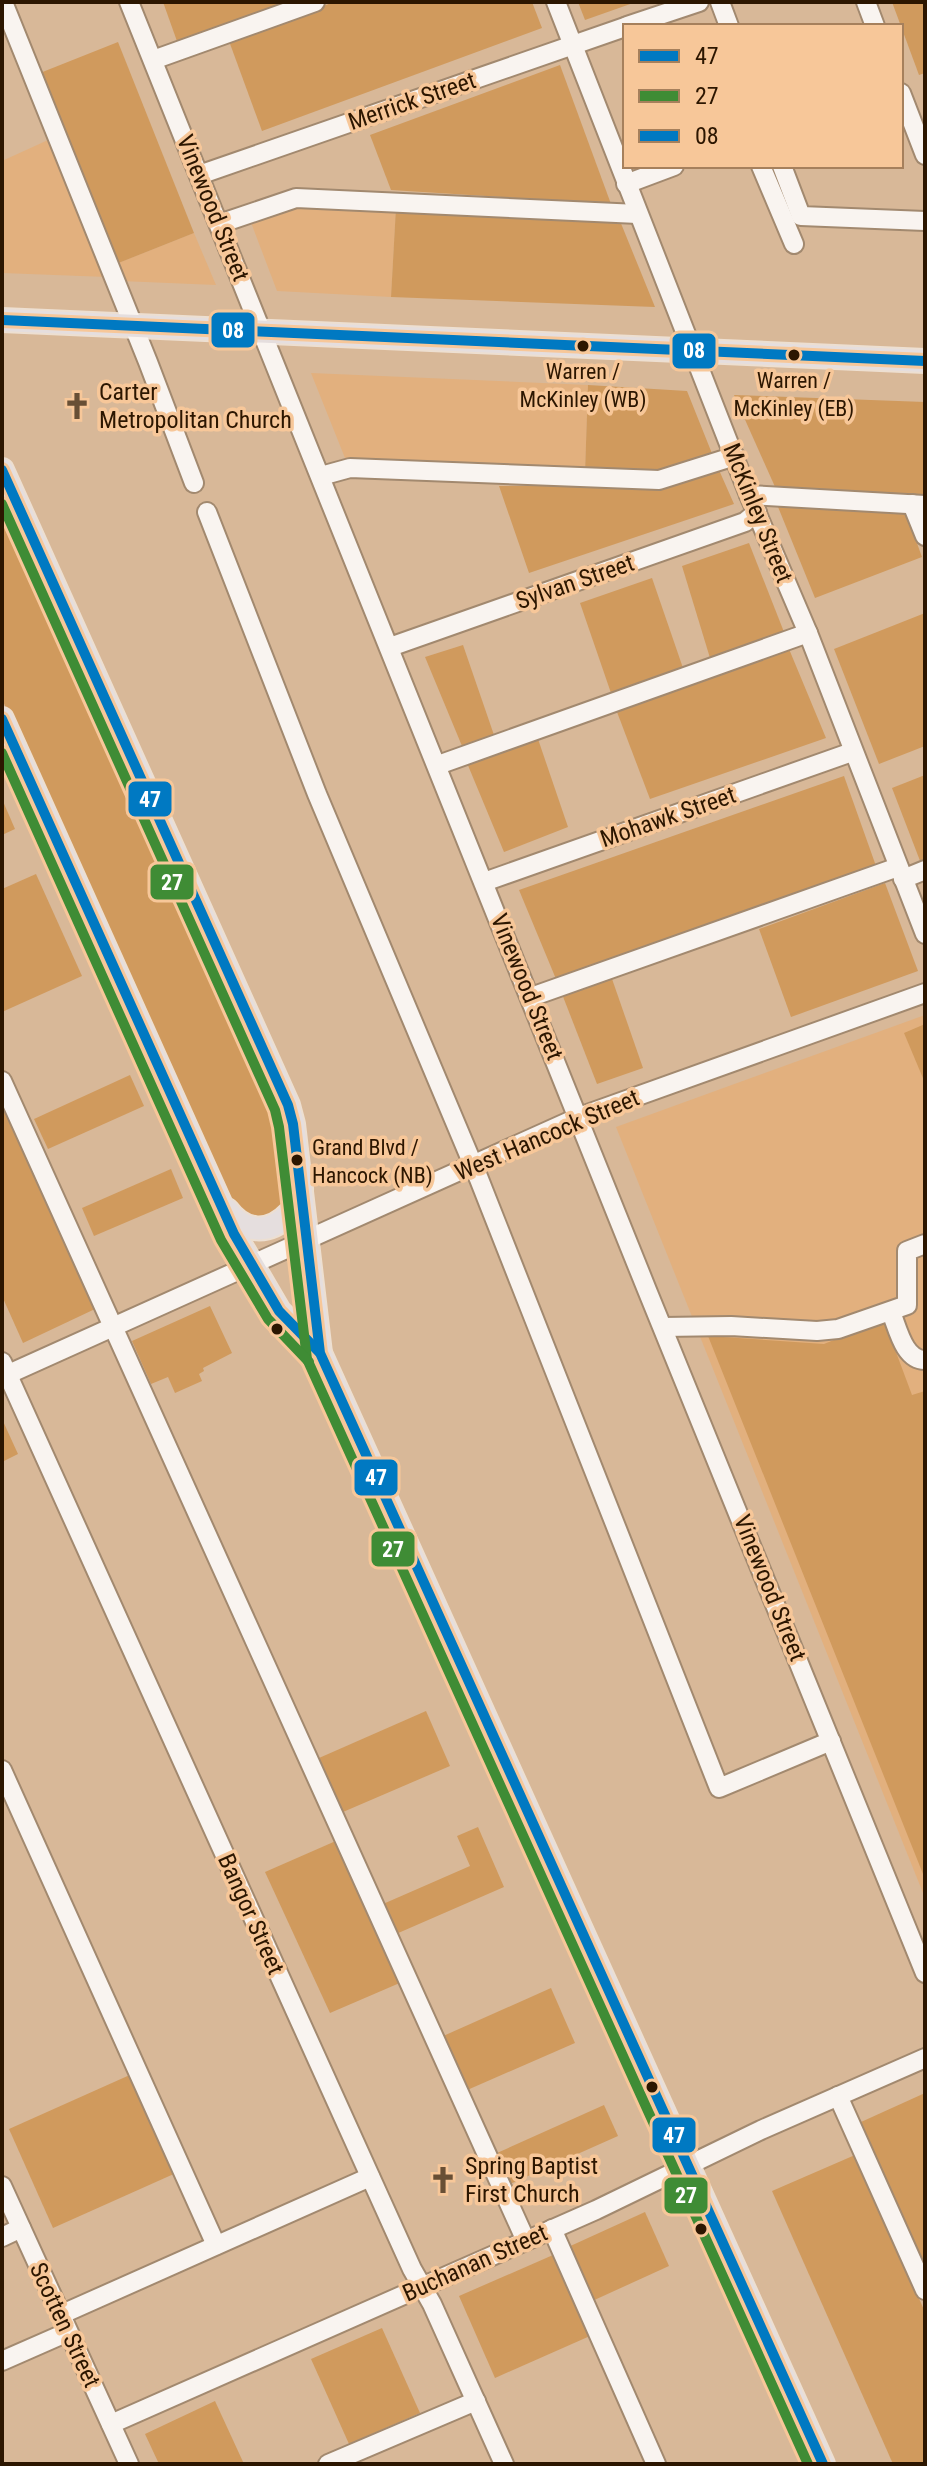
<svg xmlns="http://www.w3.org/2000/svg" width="927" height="2466" viewBox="0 0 927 2466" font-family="'Roboto Condensed',sans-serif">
	<rect width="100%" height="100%" fill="#d8b898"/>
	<g fill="#e2b07e">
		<polygon points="48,140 107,277 2,273 2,161"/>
		<polygon points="298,202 396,207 391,297 277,291 250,220"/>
		<polygon points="194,233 216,285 121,281 116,264"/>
		<polygon points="311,373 588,385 585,473 347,463"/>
		<polygon points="925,1015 925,1898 616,1127"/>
	</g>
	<g fill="#d09a5d">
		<polygon points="163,2 293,2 178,44"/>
		<polygon points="334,2 532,2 542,28 262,131 229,41"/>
		<polygon points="578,2 636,2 585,20"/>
		<polygon points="892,2 925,2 925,73 919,75"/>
		<polygon points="118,42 194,233 116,264 40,73"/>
		<polygon points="560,65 611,204 391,190 370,135"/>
		<polygon points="396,207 620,221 655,307 391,297"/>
		<polygon points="588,385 687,391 713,456 650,475 585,473"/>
		<polygon points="734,395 925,402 925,497 776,489"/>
		<polygon points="719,470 734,504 529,573 499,486 662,486"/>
		<polygon points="2,498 262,1069 286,1141 289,1200 279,1214 258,1219 236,1213 219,1184 2,699"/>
		<polygon points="776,502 905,510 922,557 815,598"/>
		<polygon points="749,543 784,632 710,658 682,566"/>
		<polygon points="652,578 683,668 611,693 580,603"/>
		<polygon points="925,613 925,746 879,764 834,649"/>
		<polygon points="463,645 494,735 462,746 425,657"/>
		<polygon points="789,649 826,738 650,799 617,712"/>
		<polygon points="538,739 568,827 504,852 467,763"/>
		<polygon points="925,775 925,865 922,866 892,788"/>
		<polygon points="844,776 876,866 556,979 519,890"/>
		<polygon points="2,799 15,829 2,835"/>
		<polygon points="36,874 82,976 2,1012 2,889"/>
		<polygon points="885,883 918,971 791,1017 759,929"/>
		<polygon points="611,976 643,1068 597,1084 562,994"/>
		<polygon points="925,1024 925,1083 904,1033"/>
		<polygon points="130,1075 144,1106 48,1149 34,1119"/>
		<polygon points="2,1101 95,1309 23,1343 2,1296"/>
		<polygon points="171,1169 183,1198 94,1236 82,1208"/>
		<polygon points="210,1306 232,1353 203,1368 204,1371 199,1374 202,1381 175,1393 168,1377 151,1384 132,1341"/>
		<polygon points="884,1320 912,1395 925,1391 925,1879 708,1336 824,1344"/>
		<polygon points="2,1419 18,1454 2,1462"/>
		<polygon points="426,1711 450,1766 343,1812 319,1758"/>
		<polygon points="478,1827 504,1887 396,1934 383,1904 470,1866 457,1836"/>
		<polygon points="338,1840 402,1982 330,2013 265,1872"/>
		<polygon points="551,1988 575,2043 465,2091 441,2037"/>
		<polygon points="132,2074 176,2173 53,2228 9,2129"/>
		<polygon points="925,2093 925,2267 861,2122"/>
		<polygon points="604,2105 618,2136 510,2184 497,2153"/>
		<polygon points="855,2155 925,2312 925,2464 893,2464 772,2191"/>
		<polygon points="645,2212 669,2266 590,2302 566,2248"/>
		<polygon points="553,2255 590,2336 495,2378 459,2296"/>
		<polygon points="382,2328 420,2413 349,2444 311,2359"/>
		<polygon points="215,2401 244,2464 159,2464 145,2434"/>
	</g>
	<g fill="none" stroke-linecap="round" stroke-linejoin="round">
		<g stroke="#a2896f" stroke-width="22">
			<g id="minor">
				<polyline points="3,2 148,362 194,483"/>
				<polyline points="129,2 647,1290 925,1973"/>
				<polyline points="556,2 749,495 808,633 925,934"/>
				<polyline points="720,2 729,26"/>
				<polyline points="866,2 875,26"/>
				<polyline points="627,26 699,2"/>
				<polyline points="153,60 315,2"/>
				<polyline points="901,93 925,155"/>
				<polyline points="761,166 794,244"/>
				<polyline points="782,166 801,216 925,221"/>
				<polyline points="199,175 625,27"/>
				<polyline points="626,184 674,166"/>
				<polyline points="219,224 296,198 638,214"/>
				<polyline points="321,476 350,468 659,480 735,456"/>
				<polyline points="749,495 925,505"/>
				<polyline points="912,504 925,536"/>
				<polyline points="207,512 317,794 479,1179 719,1788 831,1741"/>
				<polyline points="390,647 745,522 757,512"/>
				<polyline points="438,765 808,633"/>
				<polyline points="903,879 925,870"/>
				<polyline points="484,882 852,752"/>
				<polyline points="531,997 898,867"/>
				<polyline points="2,1081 526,2241"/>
				<path d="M891 1312C898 1329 904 1360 925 1360"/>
				<polyline points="663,1327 731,1326 817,1331 838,1329 907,1305 907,1251 925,1244"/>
				<polyline points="2,1362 412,2269 432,2304 504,2464"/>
				<polyline points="2,1377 579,1117 925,993"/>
				<polyline points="2,1770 216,2245"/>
				<polyline points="838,2096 925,2290"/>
				<polyline points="2,2186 129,2464"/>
				<polyline points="552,2229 656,2464"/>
				<polyline points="2,2237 21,2228"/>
				<polyline points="60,2315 370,2177"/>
				<polyline points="2,2361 68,2332"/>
				<polyline points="111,2424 596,2210 761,2130 925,2058"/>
				<polyline points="328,2464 476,2401"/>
			</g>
		</g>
		<g stroke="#eddfd1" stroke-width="26">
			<g id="major">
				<polyline points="2,320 925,361"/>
				<polyline points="2,470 288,1105 293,1124 320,1353 823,2464"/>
				<polyline points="2,719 234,1234 279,1311 320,1353"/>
				<path d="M227 1210C244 1233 269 1235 290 1213 296 1207 298 1197 301 1189"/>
			</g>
		</g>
		<use href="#minor" stroke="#f9f4f0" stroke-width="18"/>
		<use href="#major" stroke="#e5dede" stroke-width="22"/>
		<g stroke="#f7c799" stroke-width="16">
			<g id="bus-1">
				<polyline points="2,470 288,1105 293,1124 320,1353 823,2464"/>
				<polyline points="2,719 234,1234 279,1311 319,1352"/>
			</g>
		</g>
		<g stroke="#f7c799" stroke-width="16">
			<g id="bus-2">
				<polyline points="2,504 275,1110 279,1127 307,1359 808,2464"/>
				<polyline points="2,753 221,1240 268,1319 309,1362"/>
			</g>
		</g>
		<g stroke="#f7c799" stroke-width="16">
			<polyline id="bus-3" points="2,320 925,361"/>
		</g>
		<use href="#bus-1" stroke="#0079c2" stroke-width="10"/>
		<use href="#bus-2" stroke="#3f8c35" stroke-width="10"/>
		<use href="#bus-3" stroke="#0079c2" stroke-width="10"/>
	</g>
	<defs>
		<g id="church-bare" transform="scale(2.16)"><path d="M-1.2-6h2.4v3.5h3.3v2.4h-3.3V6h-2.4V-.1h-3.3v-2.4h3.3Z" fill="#684f35" stroke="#f7c799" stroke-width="2.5" paint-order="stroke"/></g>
	</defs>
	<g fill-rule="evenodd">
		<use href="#church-bare" x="77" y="406"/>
		<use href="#church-bare" x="443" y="2180"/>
	</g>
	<g fill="#2c1600" stroke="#f7c799" stroke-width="3">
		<circle cx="583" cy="346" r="7"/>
		<circle cx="794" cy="355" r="7"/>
		<circle cx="297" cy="1160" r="7"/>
		<circle cx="277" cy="1329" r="7"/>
		<circle cx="652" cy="2087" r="7"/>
		<circle cx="701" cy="2229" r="7"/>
	</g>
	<g text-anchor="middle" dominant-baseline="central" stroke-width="7" stroke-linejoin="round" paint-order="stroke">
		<g font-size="22" fill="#2c1600" stroke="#f7c799">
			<text x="583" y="371">Warren /<tspan x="583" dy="28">McKinley (WB)</tspan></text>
			<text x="794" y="380">Warren /<tspan x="794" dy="28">McKinley (EB)</tspan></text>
			<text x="312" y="1147" text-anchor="start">Grand Blvd /<tspan x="312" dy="28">Hancock (NB)</tspan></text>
		</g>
		<g font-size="24" fill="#2c1600" stroke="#f7c799">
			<text transform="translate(412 101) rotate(-19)">Merrick Street</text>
			<text transform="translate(213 208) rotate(68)">Vinewood Street</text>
			<text transform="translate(758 513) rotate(68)">McKinley Street</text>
			<text transform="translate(575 582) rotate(-19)">Sylvan Street</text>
			<text transform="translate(668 817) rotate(-19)">Mohawk Street</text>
			<text transform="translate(527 987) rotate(68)">Vinewood Street</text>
			<text transform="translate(547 1135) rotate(-23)">West Hancock Street</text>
			<text transform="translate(770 1588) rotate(68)">Vinewood Street</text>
			<text transform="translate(251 1914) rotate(66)">Bangor Street</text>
			<text transform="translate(475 2263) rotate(-24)">Buchanan Street</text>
			<text transform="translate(65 2325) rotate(65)">Scotten Street</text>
		</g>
		<g font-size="24" fill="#2c1600" stroke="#f7c799" text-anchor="start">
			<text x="99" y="392">Carter<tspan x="99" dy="28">Metropolitan Church</tspan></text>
			<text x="465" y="2166">Spring Baptist<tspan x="465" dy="28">First Church</tspan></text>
		</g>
	</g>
	<g stroke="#f7c799" stroke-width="3">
		<rect x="210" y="311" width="46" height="38" rx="8" fill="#0079c2"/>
		<rect x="671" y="332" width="46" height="38" rx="8" fill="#0079c2"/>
		<rect x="127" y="780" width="46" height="38" rx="8" fill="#0079c2"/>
		<rect x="149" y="863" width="46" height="38" rx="8" fill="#3f8c35"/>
		<rect x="353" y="1458" width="46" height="39" rx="8" fill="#0079c2"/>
		<rect x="370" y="1530" width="46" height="38" rx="8" fill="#3f8c35"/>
		<rect x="651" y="2116" width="46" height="38" rx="8" fill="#0079c2"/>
		<rect x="663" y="2176" width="46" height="39" rx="8" fill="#3f8c35"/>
	</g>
	<g font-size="22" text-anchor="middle" font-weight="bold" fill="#fff">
		<text x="233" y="338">08</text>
		<text x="694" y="358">08</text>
		<text x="150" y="807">47</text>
		<text x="172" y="890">27</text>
		<text x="376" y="1485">47</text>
		<text x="393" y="1557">27</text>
		<text x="674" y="2143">47</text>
		<text x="686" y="2203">27</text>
	</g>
	<rect width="927" height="2466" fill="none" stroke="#2c1600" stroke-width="8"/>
	<rect x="623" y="24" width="280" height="144" fill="#f7c799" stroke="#a6805c" stroke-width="2"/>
	<rect x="639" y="50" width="40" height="12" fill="#0079c2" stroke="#a6805c" stroke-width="2"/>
	<text x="695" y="64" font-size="24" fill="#2c1600">47</text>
	<rect x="639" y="90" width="40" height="12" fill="#3f8c35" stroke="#a6805c" stroke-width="2"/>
	<text x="695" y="104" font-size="24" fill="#2c1600">27</text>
	<rect x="639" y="130" width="40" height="12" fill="#0079c2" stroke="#a6805c" stroke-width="2"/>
	<text x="695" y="144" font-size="24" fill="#2c1600">08</text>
</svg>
